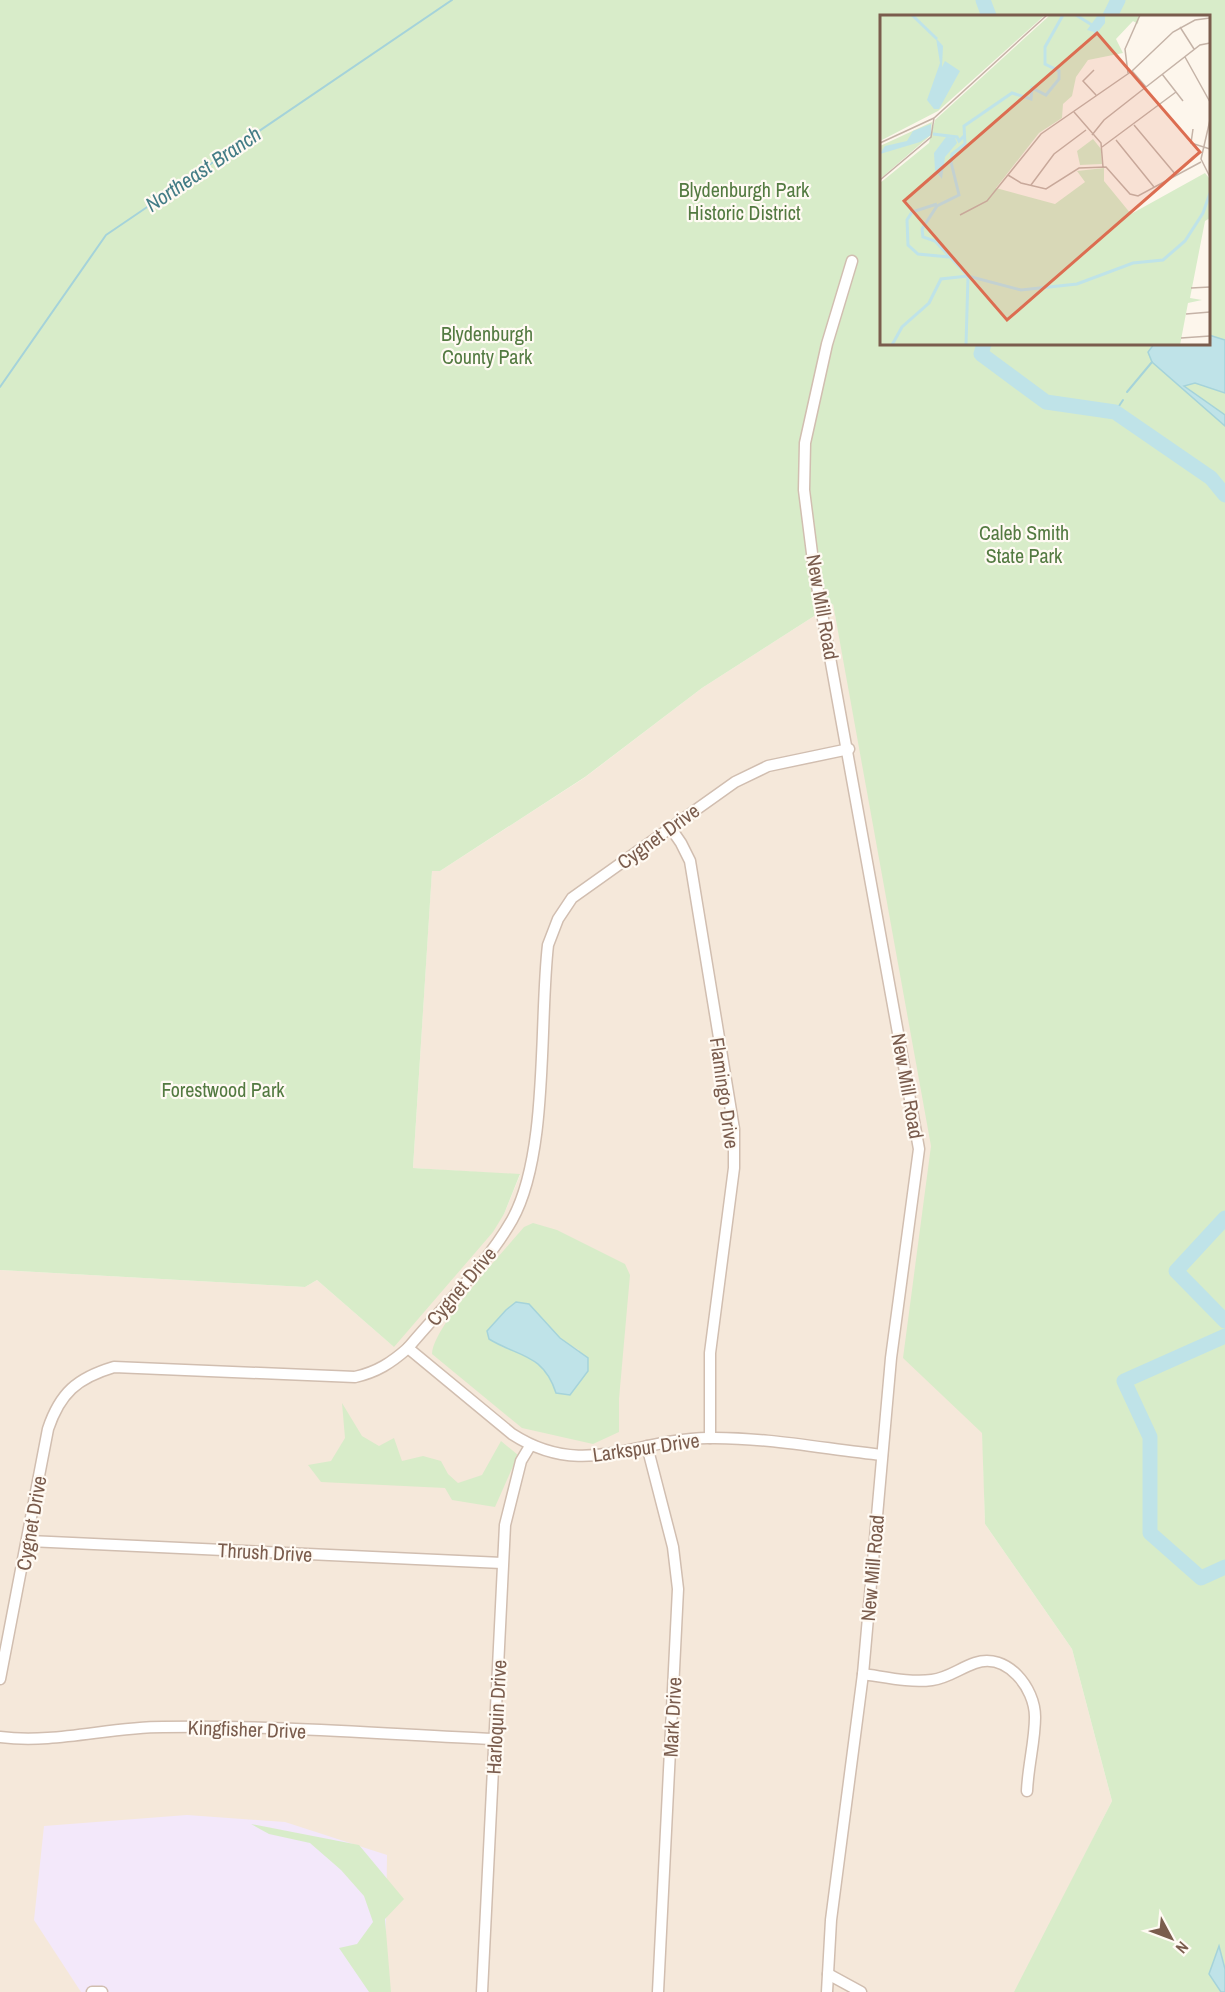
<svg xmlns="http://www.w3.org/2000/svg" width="1225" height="1992" viewBox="0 0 1225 1992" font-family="'Archivo Narrow',sans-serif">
	<rect width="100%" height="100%" fill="#fdf6ec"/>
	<polygon fill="#f5e8da" points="833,604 981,1373 985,1524 1072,1649 1112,1801 1017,1989 1019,1992 0,1992 0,1270 305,1287 317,1280 393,1346 504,1214 520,1175 413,1168 432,870 440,871 584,778 702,688"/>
	<polygon fill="#f3e8fa" points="187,1815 285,1822 387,1855 385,1992 81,1992 34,1920 44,1826"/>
	<g fill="#d8ecc9" fill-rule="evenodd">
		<path d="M0 0H1225V1992H1014L1112 1801 1072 1649 985 1524 982 1433 903 1358 931 1146 833 604 702 688 585 777 440 871H432L413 1168 520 1174 504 1214 493 1232 394 1347 317 1280 305 1287 0 1270ZM882 16H1208V344H882Z"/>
		<path d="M533 1223 557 1230 625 1264 630 1275 619 1399V1432L593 1444 522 1428 432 1354C433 1326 504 1251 524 1227ZM506 1310 579 1350 581 1380 570 1395 553 1384 545 1370 522 1352 502 1347 487 1331Z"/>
		<polygon points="342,1403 362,1436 379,1446 394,1438 402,1461 423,1456 441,1461 448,1474 458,1483 482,1475 501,1441 518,1455 495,1507 452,1500 445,1488 321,1482 308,1465 331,1461 345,1438"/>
		<polygon points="251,1824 359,1845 404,1899 385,1919 391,1992 369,1992 339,1948 357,1944 373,1922 364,1896 341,1870 310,1843 269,1834"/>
	</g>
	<g fill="#bfe3e8" stroke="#a5d3da" stroke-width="1.5">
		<polygon points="1209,335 1225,340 1225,393 1195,383 1184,386 1225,415 1225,426 1152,362 1148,352 1154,344 1208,344"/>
		<path d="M516 1302 529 1304 560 1338 588 1358V1371L570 1395 556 1393C543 1353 518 1357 489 1339L487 1331 506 1310Z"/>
		<polygon points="1219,1946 1225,1969 1225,1992 1221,1992 1209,1974"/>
	</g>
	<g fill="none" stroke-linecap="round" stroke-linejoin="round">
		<g stroke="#a5d3da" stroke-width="2">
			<polyline points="0,387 106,235 452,0"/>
			<polyline points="1127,392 1152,362"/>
			<polyline points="1115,412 1123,400"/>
		</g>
		<g stroke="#bfe3e8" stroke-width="15">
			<polyline points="983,0 989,16"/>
			<polyline points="1110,16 1118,0"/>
			<polyline points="984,344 981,354 1046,402 1115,412 1211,478 1225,495"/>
			<polyline points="1225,1218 1176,1271 1225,1321"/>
			<polyline points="1225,1336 1124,1381 1150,1437 1150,1533 1201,1578 1225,1567"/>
		</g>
		<g stroke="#d1beb0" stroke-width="13">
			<g id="minor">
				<polyline points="670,827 681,843 690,861 734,1129 734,1168 710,1353 710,1438"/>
				<path d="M408 1348 512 1434C583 1480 634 1439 708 1438 765 1437 825 1449 882 1455"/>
				<polyline points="647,1446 673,1547 678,1589 658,1992"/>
				<polyline points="29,1541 502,1563"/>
				<path d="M863 1674C885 1677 910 1683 932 1680 948 1678 960 1668 975 1663 1007 1652 1035 1688 1035 1717 1035 1741 1028 1766 1027 1791"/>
				<path d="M0 1679 48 1429C60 1393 77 1378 114 1367L355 1377C377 1372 391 1363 408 1348 442 1307 485 1267 512 1220 549 1154 539 1022 548 945L558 919 572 898 735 782 768 766 849 749"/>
				<path d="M0 1737C55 1744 108 1727 163 1727 273 1725 384 1734 494 1739"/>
				<polyline points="828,1974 861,1992"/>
				<polyline points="92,1992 102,1992"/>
				<polyline points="482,1992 505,1525 521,1461 530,1446"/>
				<polyline points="827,1992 831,1920 863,1674 891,1358 919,1149 814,569 804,490 805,443 827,344 852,261"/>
			</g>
		</g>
		<use href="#minor" stroke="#fff" stroke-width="10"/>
	</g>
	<g text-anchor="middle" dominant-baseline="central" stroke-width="4.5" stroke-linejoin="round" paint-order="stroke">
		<g font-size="20" fill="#537a41" stroke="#fffaf3">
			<text x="744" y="189">Blydenburgh Park<tspan x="744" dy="23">Historic District</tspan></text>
			<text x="487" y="333">Blydenburgh<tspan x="487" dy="23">County Park</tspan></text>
			<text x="1024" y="532">Caleb Smith<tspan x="1024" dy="23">State Park</tspan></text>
			<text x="223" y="1089">Forestwood Park</text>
		</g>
		<g font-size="20" fill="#7a5c4d" stroke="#fffaf3">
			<text transform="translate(823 607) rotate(80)">New Mill Road</text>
			<text transform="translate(658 836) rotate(-36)">Cygnet Drive</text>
			<text transform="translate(908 1086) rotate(80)">New Mill Road</text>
			<text transform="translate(725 1093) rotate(82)">Flamingo Drive</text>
			<text transform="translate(461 1286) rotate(-50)">Cygnet Drive</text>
			<text transform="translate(646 1447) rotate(-8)">Larkspur Drive</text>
			<text transform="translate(31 1523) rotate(-80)">Cygnet Drive</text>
			<text transform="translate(265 1552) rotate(3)">Thrush Drive</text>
			<text transform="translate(872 1568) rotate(-85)">New Mill Road</text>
			<text transform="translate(496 1717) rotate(-87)">Harloquin Drive</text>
			<text transform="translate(672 1717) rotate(-87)">Mark Drive</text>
			<text transform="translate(247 1729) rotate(2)">Kingfisher Drive</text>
		</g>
		<g font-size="21" font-style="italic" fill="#437c86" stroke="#fffaf3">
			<text transform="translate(203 169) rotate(-34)">Northeast Branch</text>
		</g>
	</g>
	<g transform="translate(880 15)">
		<rect width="330" height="330" fill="#fdf6ec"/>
		<path d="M0 0H165L58 96 0 126ZM170 0H259L258 9 253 6 236 24 243 38 208 45 196 62 192 81 183 89 182 103 159 118 116 173 175 189 205 167 197 156 224 153V166L251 199 325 158 330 164V203L325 206 310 283 322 285 308 288 300 330H0V168L49 128 55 105ZM52 107 51 120 0 164V131ZM213 124 221 134 222 149 200 150 197 136Z" fill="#d8ecc9"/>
		<path d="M218 0H225V8L213 23 214 17 207 15ZM56 23 63 31 62 52 65 46 80 56 59 94H54L47 85 60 48ZM51 109V120L40 127 0 139 5 131 27 126 33 116ZM66 122 75 123 77 128 65 142 62 164 55 155 54 138Z" fill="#bfe3e8"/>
		<path fill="none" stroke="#bfe3e8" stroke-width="3" d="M32 0 57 24M196 0 212 10M53 119 77 122 79 126 84 121M57 189 32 197 27 205 28 230 38 239 69 242M12 330 22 312 49 288 61 264 88 261 141 275 197 269 253 248 283 245 305 226 323 198 330 178M86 330 88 261 55 226 43 222 42 214 57 191 79 180 71 147 72 139 85 129 84 111 132 78 151 84 152 73 166 80 179 64V56L165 49V32L183 0"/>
		<path fill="none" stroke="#c5b3a7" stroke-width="1.5" d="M300 12 314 34M305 42 330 87M214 55 203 66 216 80M252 56 266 72M248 58 245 34 260 0M282 59 303 86M194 97 221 128 223 152M330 105 321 144 330 162M254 110 296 160M313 114 311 128 330 134M212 120 224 105 266 72 320 30 330 28M236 125 274 172M0 128 54 103 167 0M222 132 296 77M128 160 141 168 166 174 199 153 226 152 250 179 258 181 321 147M0 165 51 122 54 103M151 170 174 139 206 115M80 200 107 186 161 119 252 56 293 17 315 5 330 3M311 273 330 272M306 299 330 297M301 323 330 321"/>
		<path fill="#dc6d51" fill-opacity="0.15" stroke="#dc6d51" stroke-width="3" d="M217 18 320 137 127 305 24 186Z"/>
		<rect width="330" height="330" fill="none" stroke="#7a5c4d" stroke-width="3"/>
	</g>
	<g transform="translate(1171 1938) rotate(131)" stroke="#fffaf3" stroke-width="4.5" paint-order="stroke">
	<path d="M0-4.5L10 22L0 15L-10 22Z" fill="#7a5c4d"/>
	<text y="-9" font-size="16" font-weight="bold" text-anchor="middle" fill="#7a5c4d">N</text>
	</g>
</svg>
